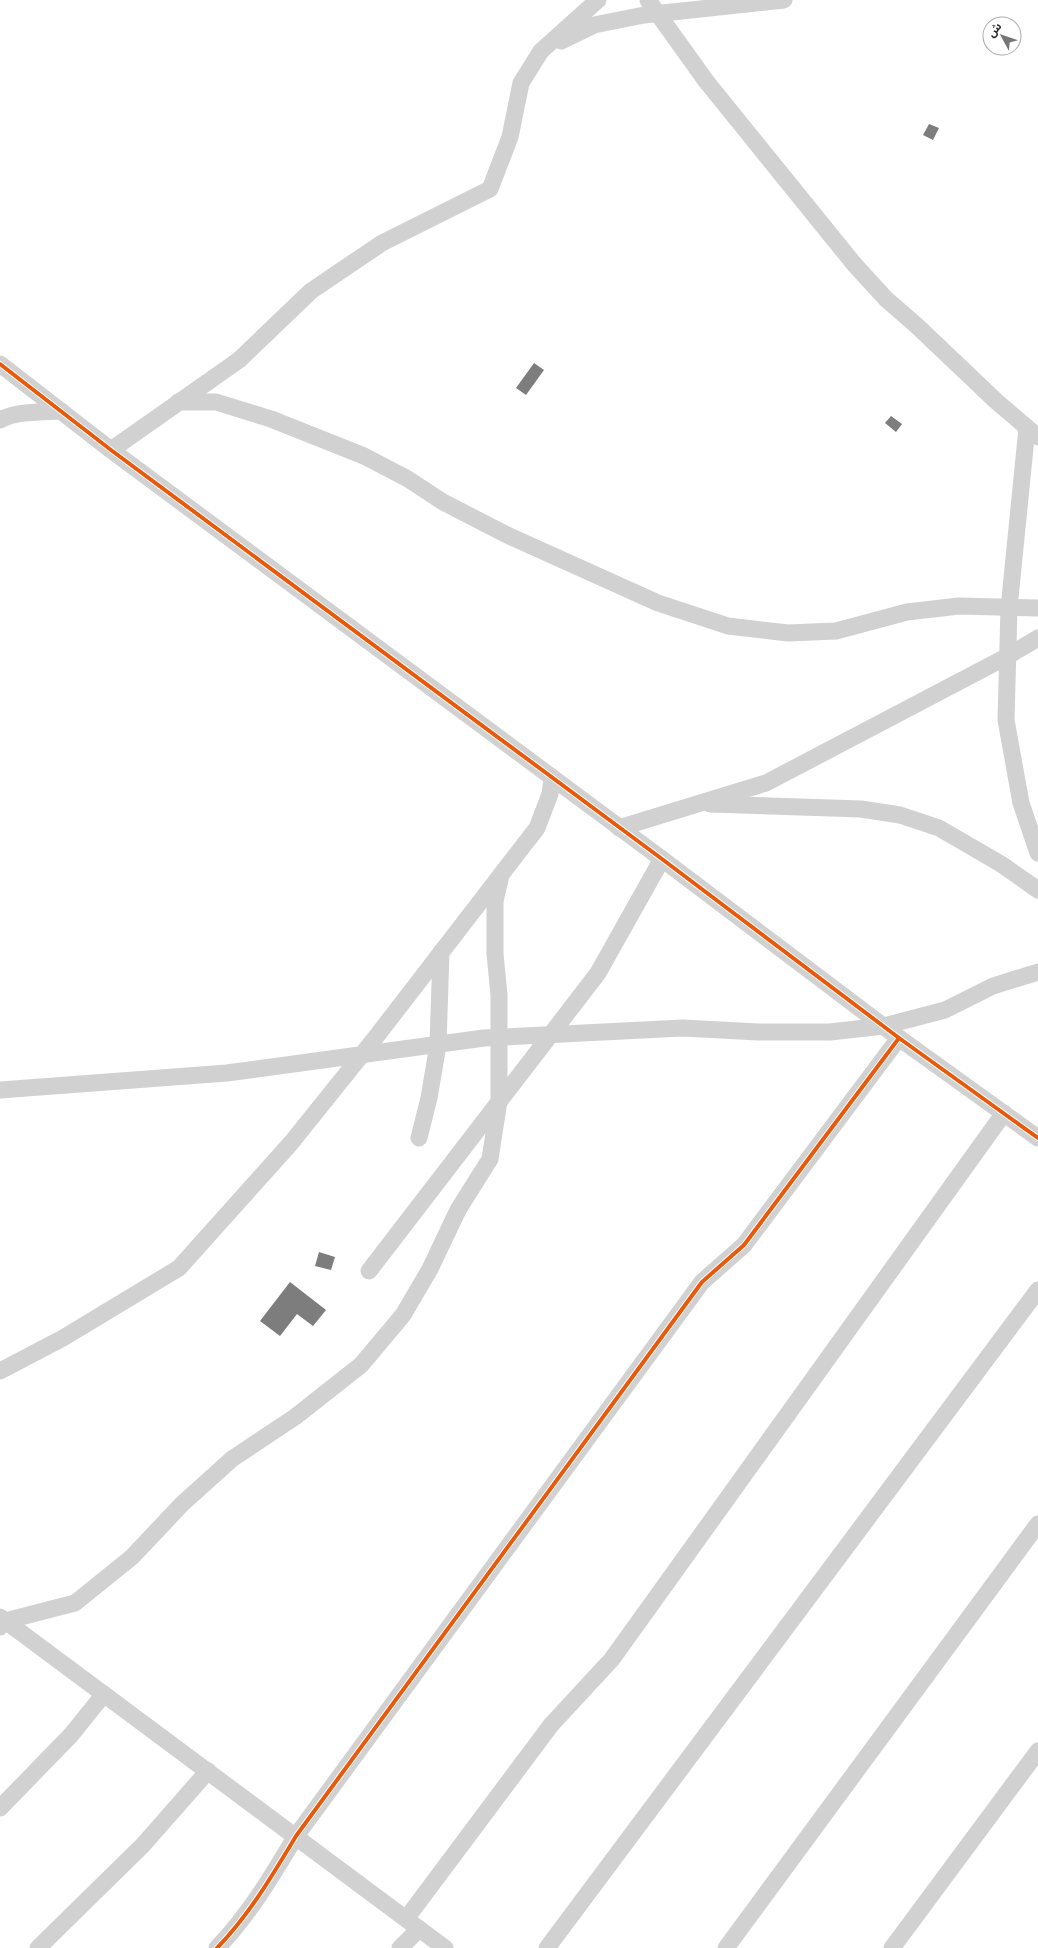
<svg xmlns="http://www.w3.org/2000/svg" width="1038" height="1948" viewBox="0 0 1038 1948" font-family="'Titillium Web','Noto Sans Arabic',sans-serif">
	<rect width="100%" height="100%" fill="#fff"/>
	<g fill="#7d7d7d">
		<polygon points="929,124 939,128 933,140 923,135"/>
		<polygon points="534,363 544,370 526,395 516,388"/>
		<polygon points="891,416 902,424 896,432 885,423"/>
		<polygon points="319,1252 335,1257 331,1270 315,1266"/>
		<polygon points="290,1282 326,1310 313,1326 297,1314 280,1336 260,1321"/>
	</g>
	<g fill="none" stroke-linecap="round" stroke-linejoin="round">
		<g stroke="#d1d1d1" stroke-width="17">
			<polyline points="648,0 706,81 854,264 886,299 916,325 996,401 1038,437"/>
			<polyline points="561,41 594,25 644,15 784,0"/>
			<polyline points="0,364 111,450 662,859 899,1038 1038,1138"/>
			<polyline points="178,402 216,402 271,419 364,456 408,479 443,502 507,535 658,603 728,626 788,633 836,631 907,612 959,606 1038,608"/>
			<path d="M0 420C16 411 42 412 61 411"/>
			<polyline points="1027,428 1009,608 1006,720 1021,803 1038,853"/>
			<polyline points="111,450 239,360 311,291 382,243 490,189 510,137 521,83 541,51 598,0"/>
			<polyline points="710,804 861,809 900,815 939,828 1001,864 1038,890"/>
			<polyline points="619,828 766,783 1008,656 1038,638"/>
			<polyline points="0,1090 227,1073 484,1038 683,1028 758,1032 830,1032 884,1026 945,1010 993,986 1038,972"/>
			<polyline points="419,1138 429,1098 438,1045 441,952"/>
			<polyline points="369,1271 598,973 662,859"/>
			<polyline points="0,1371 63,1338 179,1268 291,1143 376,1037 537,828 550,794 552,779"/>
			<polyline points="0,1617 445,1948"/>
			<polyline points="0,1627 5,1621 75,1603 132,1557 182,1504 232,1459 295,1417 361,1365 403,1315 430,1269 458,1210 490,1159 499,1101 499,995 495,954 495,901 501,875"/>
			<polyline points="0,1808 71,1735 104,1694"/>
			<polyline points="406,1919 551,1725 612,1659 1004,1113"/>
			<polyline points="38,1948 143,1845 208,1771"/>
			<path d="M217 1948C249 1915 272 1876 296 1836L702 1282 744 1245 899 1038"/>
			<polyline points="400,1948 419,1929"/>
			<polyline points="547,1948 1038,1290"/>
			<polyline points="726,1948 1038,1524"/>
			<polyline points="892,1948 1038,1751"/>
		</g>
		<g stroke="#fff" stroke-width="6">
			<g id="cycleway">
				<polyline points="0,364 111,450 662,859 899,1038 1038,1138"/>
				<path d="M217 1948C249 1915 272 1876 296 1836L702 1282 744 1245 899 1038"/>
			</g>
		</g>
		<use href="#cycleway" stroke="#e8590c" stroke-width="4"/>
	</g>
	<g transform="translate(1002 36) rotate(310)"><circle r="19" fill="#ffffff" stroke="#ababab"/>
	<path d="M0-3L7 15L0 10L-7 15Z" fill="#767676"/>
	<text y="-6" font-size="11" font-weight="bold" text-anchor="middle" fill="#2c2c2c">ش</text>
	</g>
</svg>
